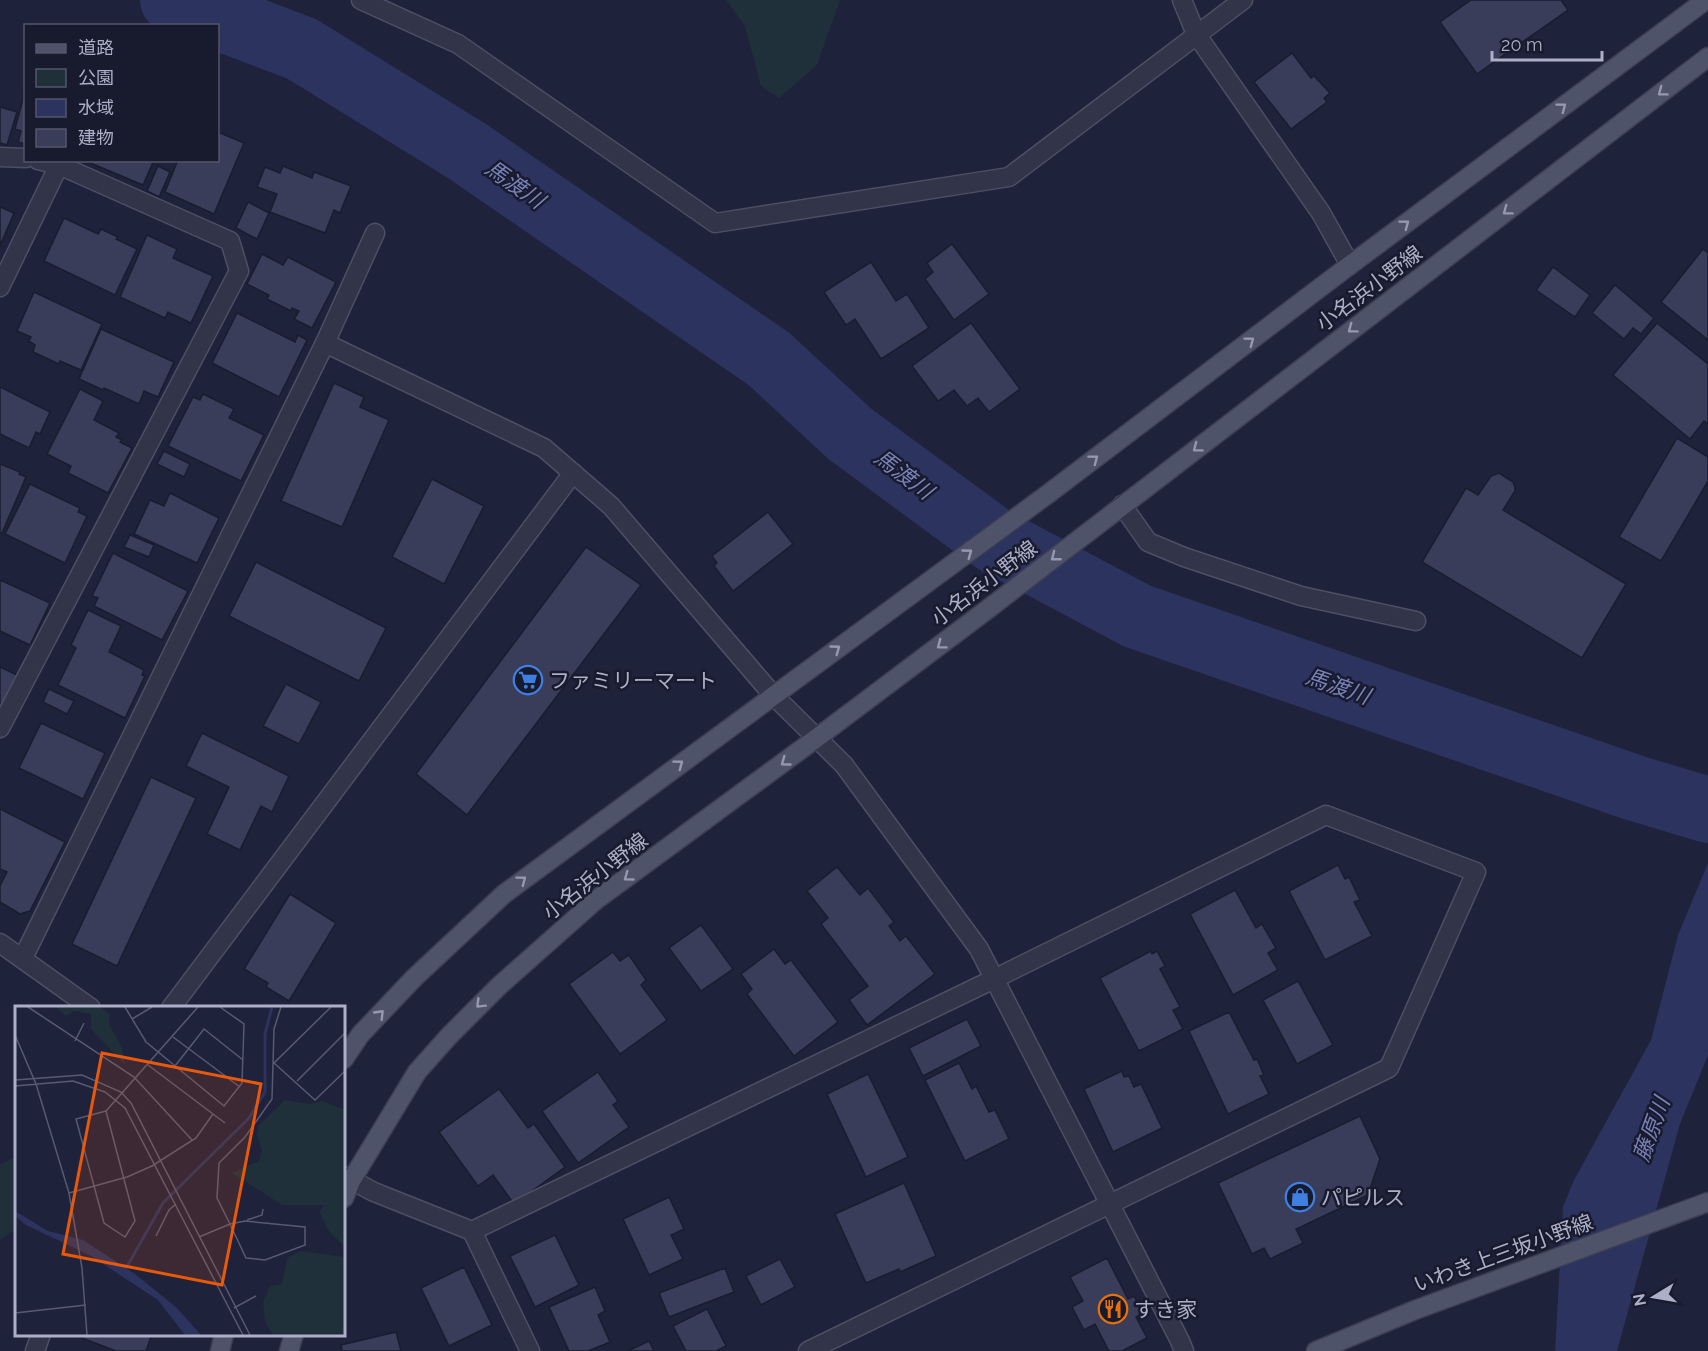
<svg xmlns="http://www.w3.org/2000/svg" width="1708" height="1351" viewBox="0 0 1708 1351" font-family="Raleway,'Noto Sans JP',sans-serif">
	<rect width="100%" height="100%" fill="#1e223a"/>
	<g fill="#20303b">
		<polygon points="726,0 840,0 817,65 779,98 761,86 745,26"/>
		<polygon points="16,1157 16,1229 0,1240 0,1164"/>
	</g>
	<polygon fill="#2c335e" points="1708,863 1708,1055 1680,1124 1617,1351 1555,1351 1563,1207 1573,1182 1651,1040 1678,935"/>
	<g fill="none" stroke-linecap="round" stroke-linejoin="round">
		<polyline stroke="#2c335e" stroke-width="66" points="173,0 302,49 467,151 769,359 850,434 994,540 1137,616 1635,788 1708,810"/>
	</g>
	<g fill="#3a3d5a" stroke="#191d30" stroke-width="1.5">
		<polygon points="1471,0 1561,0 1568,10 1477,74 1440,22"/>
		<polygon points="1292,53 1311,78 1314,76 1330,93 1324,98 1327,102 1291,129 1254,82"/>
		<polygon points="26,88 26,144 18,142 21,131 15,129"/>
		<polygon points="0,107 17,112 7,145 0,143"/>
		<polygon points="218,132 244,143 214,214 165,192 178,160 218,160"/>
		<polygon points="89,160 154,160 143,185 88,162"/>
		<polygon points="158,166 170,172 159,197 147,191"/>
		<polygon points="283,166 312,178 314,172 351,186 340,213 334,210 325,233 270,212 277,194 257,187 265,167 280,173"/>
		<polygon points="248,202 269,213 257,239 236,228"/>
		<polygon points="0,207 14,213 0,246"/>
		<polygon points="64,218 98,234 101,229 118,237 116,239 137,249 115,295 44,261"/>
		<polygon points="147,235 177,249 173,258 213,276 191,323 168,312 165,318 120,297"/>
		<polygon points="952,244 989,294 954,320 925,279 933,272 927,263"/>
		<polygon points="1703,249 1708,253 1708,340 1661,302"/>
		<polygon points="262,254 283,265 288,257 336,282 312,328 294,319 299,311 292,308 291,311 267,299 269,295 247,284"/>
		<polygon points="871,262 896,301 907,294 929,328 881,359 855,319 846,325 824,292"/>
		<polygon points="1553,267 1590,295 1575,317 1536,290"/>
		<polygon points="1615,285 1654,318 1641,334 1633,328 1624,339 1592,313"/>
		<polygon points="34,292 102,324 81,370 60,361 59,364 33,352 35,345 29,341 31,337 17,331"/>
		<polygon points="237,313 295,342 298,335 307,340 279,397 212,363"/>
		<polygon points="971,323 1020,389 989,412 978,398 967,406 954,390 938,401 912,366"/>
		<polygon points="1657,323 1708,364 1708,424 1704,421 1690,439 1613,375"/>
		<polygon points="101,329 174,362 158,397 144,391 139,404 104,388 103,390 79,379"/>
		<polygon points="334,383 364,397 360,407 389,420 342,527 281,501"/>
		<polygon points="0,387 50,412 40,434 36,432 29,448 0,434"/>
		<polygon points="80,389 103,401 94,420 119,433 116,437 122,440 120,442 132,448 108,493 68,473 71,466 47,454"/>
		<polygon points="203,394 234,409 229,418 264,435 241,481 168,446 193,397 200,400"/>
		<polygon points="1677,438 1708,457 1708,481 1661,561 1619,537"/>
		<polygon points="164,451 190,464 184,477 157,464"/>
		<polygon points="0,464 20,472 19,474 26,477 2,533 0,533"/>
		<polygon points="1499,473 1513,482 1515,487 1515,491 1503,510 1626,584 1582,658 1422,562 1466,488 1478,495 1491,476"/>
		<polygon points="432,479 484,506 444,584 392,557"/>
		<polygon points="30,484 80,508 78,512 87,516 65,563 5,534"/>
		<polygon points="170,493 219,518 197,563 134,534 150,500 164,506"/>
		<polygon points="768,512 793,544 733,591 714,566 717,563 712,556"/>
		<polygon points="130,535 154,545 149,557 124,547"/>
		<polygon points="586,547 641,585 467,815 416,774"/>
		<polygon points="113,553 188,591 162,640 94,606 98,598 92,596"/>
		<polygon points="256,562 386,628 359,681 229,616"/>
		<polygon points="0,580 50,603 30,645 0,631"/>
		<polygon points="88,610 121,626 109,652 144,670 142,675 145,676 125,718 58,685 76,648 71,645"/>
		<polygon points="0,667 17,675 0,714"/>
		<polygon points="286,684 321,702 299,744 263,726"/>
		<polygon points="49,689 74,701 67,714 43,702"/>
		<polygon points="41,723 105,753 83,799 19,768"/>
		<polygon points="202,733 289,776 272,812 261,806 240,850 207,834 229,787 186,766"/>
		<polygon points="151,777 196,798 117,966 72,944"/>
		<polygon points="0,809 65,842 30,911 20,914 0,902 0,886 7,872 0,869"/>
		<polygon points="1338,865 1345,879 1349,877 1360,900 1354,902 1372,936 1325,960 1289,891"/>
		<polygon points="837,867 860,895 868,888 894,922 889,926 900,941 906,936 935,974 867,1025 849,1000 868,986 821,924 828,918 807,891"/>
		<polygon points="1235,890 1256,928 1262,924 1276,948 1268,953 1278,970 1233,995 1190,914"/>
		<polygon points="290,894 336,923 289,1001 266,987 268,983 244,969"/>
		<polygon points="701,925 733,969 701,991 669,948"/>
		<polygon points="774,949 785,964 791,960 838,1022 794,1056 747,994 752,989 741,974"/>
		<polygon points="1151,951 1152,954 1157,951 1165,966 1160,969 1180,1007 1173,1010 1183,1029 1139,1051 1100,978"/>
		<polygon points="613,952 620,961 629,955 646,980 641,985 667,1020 620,1054 569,984"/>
		<polygon points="1298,981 1333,1045 1297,1064 1263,1000"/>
		<polygon points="1229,1012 1254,1060 1257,1059 1264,1075 1260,1076 1269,1094 1228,1114 1189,1031"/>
		<polygon points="967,1019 981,1046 923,1076 909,1048"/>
		<polygon points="959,1063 972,1089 976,1086 989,1112 995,1110 1009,1139 965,1161 925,1080"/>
		<polygon points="1122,1071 1124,1077 1129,1076 1134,1087 1141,1084 1162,1128 1113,1152 1084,1089"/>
		<polygon points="598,1072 618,1101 613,1105 629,1127 578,1163 542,1111"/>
		<polygon points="868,1074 908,1157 866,1177 827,1094"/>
		<polygon points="499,1089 528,1128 534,1124 565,1167 514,1204 493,1175 478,1186 439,1132"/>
		<polygon points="1360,1116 1380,1159 1368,1195 1296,1229 1303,1243 1270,1259 1264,1248 1252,1254 1218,1183"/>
		<polygon points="904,1183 936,1256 900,1272 899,1269 866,1283 835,1214"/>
		<polygon points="669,1197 684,1229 671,1235 683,1259 649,1275 623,1219"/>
		<polygon points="555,1235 579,1285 535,1307 510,1256"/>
		<polygon points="1107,1258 1128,1299 1134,1296 1143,1313 1136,1317 1147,1338 1122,1351 1109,1351 1095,1324 1084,1330 1072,1307 1083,1301 1070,1277"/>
		<polygon points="780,1259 795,1287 761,1305 746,1276"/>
		<polygon points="464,1267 492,1325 449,1346 421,1288"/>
		<polygon points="725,1268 734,1292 669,1317 659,1293"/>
		<polygon points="595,1287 605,1311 598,1315 610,1342 588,1351 569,1351 549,1307"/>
		<polygon points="707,1309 726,1346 718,1350 719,1351 686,1351 673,1326"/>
		<polygon points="396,1332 401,1351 342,1351 341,1345"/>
		<polygon points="84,1334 152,1334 146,1351 116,1351 82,1338"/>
		<polygon points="649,1341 654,1351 628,1351"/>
	</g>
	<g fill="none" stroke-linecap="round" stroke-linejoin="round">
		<g stroke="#4c4f65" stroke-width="21">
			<g id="minor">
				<polyline points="361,0 458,44 715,223 1009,177 1243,0"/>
				<polyline points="1182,0 1196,34 1321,213 1350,265"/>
				<polyline points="0,157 26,158"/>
				<polyline points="0,287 59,165"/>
				<polyline points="325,343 544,448 611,506 773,695 844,765 979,949 1180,1341 1184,1351"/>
				<polyline points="1122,505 1148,542 1184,557 1301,596 1416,621"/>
				<polyline points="0,728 239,271 230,241 59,165 38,160"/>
				<polyline points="0,943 91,1008"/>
				<polyline points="23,958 325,343 375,233"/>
				<polyline points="171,1008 573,473"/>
				<polyline points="344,1176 374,1192 472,1231"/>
				<polyline points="35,1351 41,1334"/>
				<polyline points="530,1351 472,1231 994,979 1326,815 1476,872 1389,1068 808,1351"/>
			</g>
		</g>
		<g stroke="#3b3e53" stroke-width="21">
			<g id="primary">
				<polyline points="344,1059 360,1035 414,978 504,894 1048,494 1350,265 1706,0"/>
				<polyline points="344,1198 351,1181 417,1072 449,1036 499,986 596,900 818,737 988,609 1708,57"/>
				<polyline points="220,1351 224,1334"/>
				<polyline points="289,1351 294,1334"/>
				<polyline points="1316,1351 1415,1310 1708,1202"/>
			</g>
		</g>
		<use href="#minor" stroke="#32354a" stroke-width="18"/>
		<use href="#primary" stroke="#4f536a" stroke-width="18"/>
	</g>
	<defs><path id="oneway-chevron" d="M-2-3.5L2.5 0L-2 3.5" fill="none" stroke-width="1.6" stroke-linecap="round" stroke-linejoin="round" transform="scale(1.5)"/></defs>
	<g stroke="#9598b0">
		<use href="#oneway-chevron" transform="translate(1662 92) rotate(143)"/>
		<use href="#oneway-chevron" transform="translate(1562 107) rotate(-37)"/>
		<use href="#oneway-chevron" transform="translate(1507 211) rotate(143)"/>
		<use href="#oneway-chevron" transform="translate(1405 224) rotate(-37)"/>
		<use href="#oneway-chevron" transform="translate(1352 329) rotate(143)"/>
		<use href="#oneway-chevron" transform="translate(1250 341) rotate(-37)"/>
		<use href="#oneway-chevron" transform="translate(1197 448) rotate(143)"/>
		<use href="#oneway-chevron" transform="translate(1094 459) rotate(-37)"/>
		<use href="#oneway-chevron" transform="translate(968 553) rotate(-36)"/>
		<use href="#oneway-chevron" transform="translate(1055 557) rotate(142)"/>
		<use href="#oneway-chevron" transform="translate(941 645) rotate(143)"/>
		<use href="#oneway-chevron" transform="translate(836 649) rotate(-36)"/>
		<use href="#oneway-chevron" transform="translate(785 762) rotate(144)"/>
		<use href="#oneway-chevron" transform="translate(679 764) rotate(-37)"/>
		<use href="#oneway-chevron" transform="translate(628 877) rotate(144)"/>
		<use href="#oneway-chevron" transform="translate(522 880) rotate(-37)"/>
		<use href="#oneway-chevron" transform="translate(480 1004) rotate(135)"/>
		<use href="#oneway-chevron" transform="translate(380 1014) rotate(-46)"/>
	</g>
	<defs>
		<g id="supermarket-ring" transform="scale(1.5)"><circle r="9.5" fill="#181b2e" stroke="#3f7fe0" stroke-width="1.5"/><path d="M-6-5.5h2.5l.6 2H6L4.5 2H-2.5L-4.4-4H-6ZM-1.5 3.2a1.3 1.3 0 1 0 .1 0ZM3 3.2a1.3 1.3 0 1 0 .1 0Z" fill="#3f7fe0"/></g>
		<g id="shop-ring" transform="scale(1.5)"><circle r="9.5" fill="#181b2e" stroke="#3f7fe0" stroke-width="1.5"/><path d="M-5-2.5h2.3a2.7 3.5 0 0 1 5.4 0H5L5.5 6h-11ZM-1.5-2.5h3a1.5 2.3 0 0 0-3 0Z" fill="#3f7fe0"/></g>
		<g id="restaurant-ring" transform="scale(1.5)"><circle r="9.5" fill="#181b2e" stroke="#e8710a" stroke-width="1.5"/><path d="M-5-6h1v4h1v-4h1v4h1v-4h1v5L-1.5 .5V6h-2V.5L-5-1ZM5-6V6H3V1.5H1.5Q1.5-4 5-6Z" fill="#e8710a"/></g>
	</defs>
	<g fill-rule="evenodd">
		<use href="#supermarket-ring" x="528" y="680"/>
		<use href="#shop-ring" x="1300" y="1197"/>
		<use href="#restaurant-ring" x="1113" y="1309"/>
	</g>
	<g text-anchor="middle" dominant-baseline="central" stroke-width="5" stroke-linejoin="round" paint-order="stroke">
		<g font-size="21" fill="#acafc7" stroke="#181b2e">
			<text transform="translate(1369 288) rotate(-37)">小名浜小野線</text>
			<text transform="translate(984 583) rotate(-37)">小名浜小野線</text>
			<text transform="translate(595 876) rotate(-38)">小名浜小野線</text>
			<text transform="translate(1503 1253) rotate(-20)">いわき上三坂小野線</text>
		</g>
		<g font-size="21" fill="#acafc7" stroke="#181b2e" text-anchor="start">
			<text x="549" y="680">ファミリーマート</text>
			<text x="1321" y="1197">パピルス</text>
			<text x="1134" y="1309">すき家</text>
		</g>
		<g font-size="22" font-style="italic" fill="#7982b7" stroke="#181b2e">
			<text transform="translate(515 184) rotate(35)">馬渡川</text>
			<text transform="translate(904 474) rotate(37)">馬渡川</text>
			<text transform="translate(1338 686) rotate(19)">馬渡川</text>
			<text transform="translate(1651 1129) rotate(-70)">藤原川</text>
		</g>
	</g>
	<g transform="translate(15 1006)">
		<rect width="330" height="330" fill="#1e223a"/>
		<path d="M41 1H85L95 8 94 18 107 42 110 59 76 23V8L59 5 51 10ZM270 94 294 98 307 95 330 104V241L312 223 305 206 309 199H267L217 167 244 155 247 145 242 128 244 119ZM285 245 330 251V329H258L250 316 248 296 255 280 267 278 272 252Z" fill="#20303b"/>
		<path d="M0 205 33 225 68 234 120 268 162 302 186 329H170L143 294 76 250 11 219 0 210Z" fill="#2c335e"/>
		<path fill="none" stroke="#2c335e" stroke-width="3" d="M110 264 148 197 234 112 250 86V28L257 1"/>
		<path fill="none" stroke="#575a72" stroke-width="1.5" d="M13 1 119 71 177 134M110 1 131 36 209 100 227 77 229 18 205 1M316 1 259 57 300 94 330 65M117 13 137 1M0 29 21 78 54 187 67 262 72 329M158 31 225 81M60 35 69 17M133 59 210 117M160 60 189 23 228 54M0 74 67 69 106 86 116 97 235 329M282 75 330 27M0 80 58 75 90 86 110 102 228 329M91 105 120 215 110 231 89 217 61 113ZM91 105 183 1M54 187 112 171 137 160 181 132 198 108M232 214 247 209 248 203M141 230 154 204 161 198M184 231 215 218 230 215 290 221V239L250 254 231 252 215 218 202 192 204 157 230 131 257 93 259 23 266 1M219 302 241 290M0 307 71 299"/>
		<path fill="#e8590c" fill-opacity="0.15" stroke="#e8590c" stroke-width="3" d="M87 47 246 78 207 279 48 248Z"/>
		<rect width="330" height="330" fill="none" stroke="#acafc7" stroke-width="3"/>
	</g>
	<rect x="24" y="24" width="195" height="138" fill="#181b2e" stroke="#53566b" stroke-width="1.5"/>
	<rect x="36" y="44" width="30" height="9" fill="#4f536a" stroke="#53566b" stroke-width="1.5"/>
	<text x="78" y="54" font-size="18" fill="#acafc7">道路</text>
	<rect x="36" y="69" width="30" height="18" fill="#20303b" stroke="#53566b" stroke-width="1.5"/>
	<text x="78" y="84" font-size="18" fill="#acafc7">公園</text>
	<rect x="36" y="99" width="30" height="18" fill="#2c335e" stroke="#53566b" stroke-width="1.5"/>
	<text x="78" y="114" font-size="18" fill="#acafc7">水域</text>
	<rect x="36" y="129" width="30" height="18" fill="#3a3d5a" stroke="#53566b" stroke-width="1.5"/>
	<text x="78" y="144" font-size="18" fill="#acafc7">建物</text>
	<g transform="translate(1654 1297) rotate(259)" stroke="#181b2e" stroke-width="4.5" paint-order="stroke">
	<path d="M0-4.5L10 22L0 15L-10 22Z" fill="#acafc7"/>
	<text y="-9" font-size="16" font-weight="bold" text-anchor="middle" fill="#acafc7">N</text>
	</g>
	<path d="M1492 51v9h110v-9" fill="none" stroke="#acafc7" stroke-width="3"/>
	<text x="1501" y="51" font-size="18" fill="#acafc7" stroke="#181b2e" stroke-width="4.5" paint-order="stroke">20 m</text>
</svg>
